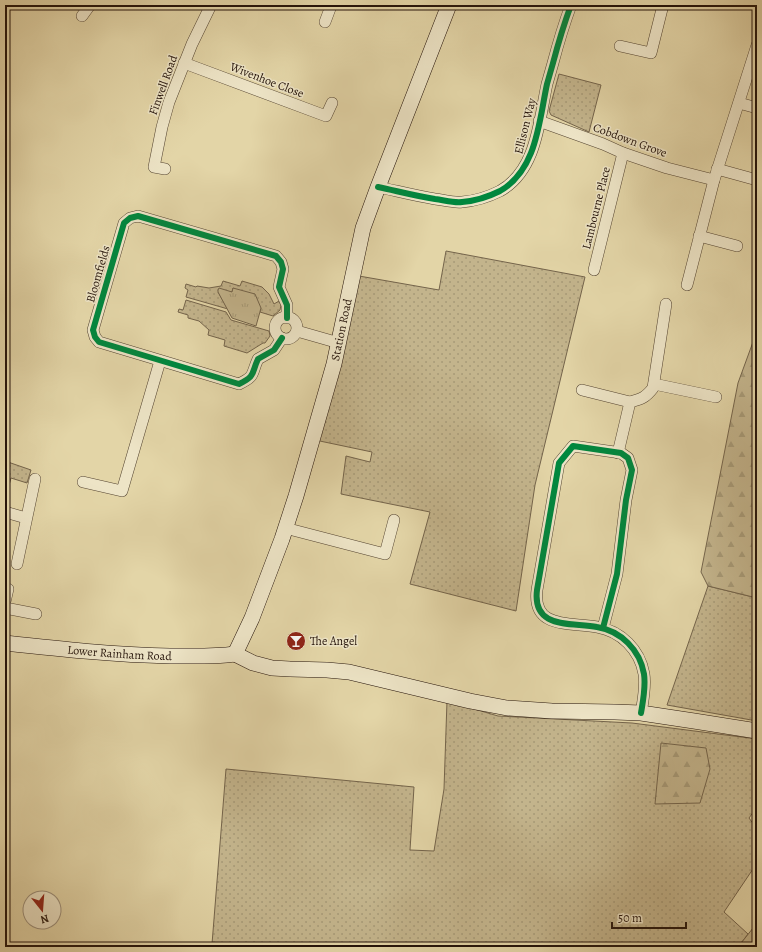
<svg xmlns="http://www.w3.org/2000/svg" width="762" height="952" viewBox="0 0 762 952" font-family="Alegreya,serif">
	<defs>
		<pattern id="grass-dots" width="8" height="8" patternUnits="userSpaceOnUse"><rect width="8" height="8" fill="#c3b48c"/><path d="M2 2h.1M6 6h.1" fill="none" stroke="#a79a77" stroke-width="1.8" stroke-linecap="round"/></pattern>
		<pattern id="forest-firs" width="22" height="20" patternUnits="userSpaceOnUse"><rect width="22" height="20" fill="#c3b48c"/><path d="M5 1l3.5 6h-7zM16 11l3.5 6h-7z" fill="#a79a77"/></pattern>
		<pattern id="park-tufts" width="24" height="20" patternUnits="userSpaceOnUse"><rect width="24" height="20" fill="#c3b48c"/><path d="M3 7l-1-3M5 7V3M7 7l1-3M15 17l-1-3M17 17v-4M19 17l1-3" fill="none" stroke="#a79a77"/></pattern>
	</defs>
	<rect width="100%" height="100%" fill="#e3d5a7"/>
	<filter id="stains"><feTurbulence type="fractalNoise" baseFrequency=".005" numOctaves="4"/><feColorMatrix values="0 0 0 0 .2 0 0 0 0 .09 0 0 0 0 .02 0 0 0 .5 -.17"/></filter>
	<radialGradient id="worn" r=".72"><stop offset=".6" stop-color="#630" stop-opacity="0"/><stop offset="1" stop-color="#630" stop-opacity=".3"/></radialGradient>
	<g fill="url(#grass-dots)" stroke="#74644b">
		<polygon points="559,74 601,85 589,132 551,115 549,111"/>
		<polygon points="446,251 585,277 535,485 516,611 410,584 430,512 341,494 346,456 370,462 372,452 315,440 359,276 439,290"/>
		<polygon points="223,281 240,286 242,281 262,287 269,294 274,304 279,301 281,305 280,310 273,316 260,312 261,308 233,288 232,292 218,292 228,309 186,297 188,290 185,288 186,284 196,287 197,286 209,288 221,286"/>
		<polygon points="186,300 226,312 231,320 269,331 270,336 265,343 263,343 247,353 224,346 225,340 208,335 209,330 199,321 188,318 188,315 178,312 179,309 183,310"/>
		<polygon points="5,461 31,470 27,483 11,478 6,496 5,495 5,486 7,478 5,477"/>
		<polygon points="708,586 757,598 757,721 667,705"/>
		<polygon points="447,701 498,716 632,723 757,739 757,807 749,818 757,829 757,863 724,912 748,934 738,947 224,947 212,944 226,769 414,787 410,850 434,851 444,789"/>
	</g>
	<g fill="url(#forest-firs)" stroke="#74644b">
		<polygon points="757,331 757,598 708,586 701,572 738,383"/>
		<polygon points="661,743 706,748 710,769 700,803 655,804"/>
	</g>
	<g fill="url(#park-tufts)" stroke="#74644b">
		<polygon points="219,288 232,292 233,288 255,294 261,308 256,326 232,318 218,292 218,290"/>
		<polygon points="757,923 757,947 738,947"/>
	</g>
	<g fill="none" stroke-linecap="round" stroke-linejoin="round">
		<g stroke="#544431" stroke-width="12">
			<g id="street">
				<polyline points="82,16 90,5"/>
				<polyline points="325,22 331,6 330,5"/>
				<polyline points="620,46 651,53 663,5"/>
				<polyline points="184,63 326,116 332,103"/>
				<polyline points="739,103 757,108"/>
				<polyline points="539,121 603,144 623,153 667,168 714,180"/>
				<polyline points="165,169 154,167 162,127 169,102 192,44 211,5"/>
				<polyline points="717,169 757,180"/>
				<path d="M378 187C397 191 416 196 435 199 444 200 453 203 462 202 475 201 488 197 500 191 537 170 539 121 547 84 549 77 551 70 553 63 558 44 564 24 571 5"/>
				<polyline points="699,236 737,246"/>
				<polyline points="594,270 623,153"/>
				<polyline points="687,285 714,180 757,45"/>
				<circle cx="286" cy="328" r="11"/>
				<polyline points="297,331 339,343"/>
				<path d="M282 338 274 350 258 359C251 374 256 376 239 384L99 342 95 337 93 330 124 223 130 218 138 216 276 256 281 262 283 269 279 287 287 305V318"/>
				<polyline points="654,384 716,397"/>
				<polyline points="582,390 630,402"/>
				<path d="M618 453 630 402C642 399 646 397 653 388L666 304"/>
				<polyline points="83,482 122,491 160,361"/>
				<polyline points="5,512 26,518"/>
				<polyline points="285,528 385,554 394,520"/>
				<polyline points="17,564 35,479"/>
				<polyline points="5,602 8,589"/>
				<polyline points="5,608 36,614"/>
				<path d="M603 628 617 574 626 500 632 470 628 458 621 453 573 446 559 463 537 590C532 630 572 622 597 627 621 631 640 650 644 674 646 687 643 701 641 713"/>
			</g>
		</g>
		<g stroke="#24130a" stroke-width="16">
			<g id="secondary">
				<path id="s1" d="M5 643C60 649 115 655 170 656 192 656 213 657 235 654"/>
				<path id="s2" d="M235 654 252 618 282 539 296 496 334 364 363 228 378 187 449 5"/>
				<polyline points="235,654 253,663 272,668 290,669 327,670 349,672 470,701 507,708 552,711 615,712 641,713 694,721 757,731"/>
			</g>
		</g>
		<use href="#street" stroke="#ede4c6" stroke-width="11"/>
		<use href="#secondary" stroke="#ede4c6" stroke-width="15"/>
		<g stroke="#ede4c6" stroke-width="8">
			<g id="cycleway">
				<path d="M378 187C397 191 416 196 435 199 444 200 453 203 462 202 475 201 488 197 500 191 537 170 539 121 547 84 549 77 551 70 553 63 558 44 564 24 571 5"/>
				<path d="M282 338 274 350 258 359C251 374 256 376 239 384L99 342 95 337 93 330 124 223 130 218 138 216 276 256 281 262 283 269 279 287 287 305V318"/>
				<path d="M603 628 617 574 626 500 632 470 628 458 621 453 573 446 559 463 537 590C532 630 572 622 597 627 621 631 640 650 644 674 646 687 643 701 641 713"/>
			</g>
		</g>
		<use href="#cycleway" stroke="#00873e" stroke-width="6"/>
	</g>
	<defs>
		<g id="bar-disc" transform="scale(1)"><circle r="9.5" fill="#8f2418" stroke="#ede4c6"/><path d="M-6-5H6L.8 .8V4.5H3.5V6h-7V4.5H-.8V.8Z" fill="#fff"/></g>
	</defs>
	<g fill-rule="evenodd">
		<use href="#bar-disc" x="296" y="641"/>
	</g>
	<g text-anchor="middle" dominant-baseline="central" stroke-width="3" stroke-linejoin="round" paint-order="stroke">
		<g font-size="12" fill="#24130a" stroke="#ede4c6">
			<text transform="translate(267 80) rotate(21)">Wivenhoe Close</text>
			<text transform="translate(163 85) rotate(-70)">Finwell Road</text>
			<text transform="translate(525 126) rotate(-76)">Ellison Way</text>
			<text transform="translate(630 140) rotate(20)">Cobdown Grove</text>
			<text transform="translate(596 208) rotate(-76)">Lambourne Place</text>
			<text transform="translate(98 274) rotate(-74)">Bloomfields</text>
			<text stroke="none"><textPath href="#s2" startOffset="342">Station Road</textPath></text>
			<text stroke="none"><textPath href="#s1" startOffset="115">Lower Rainham Road</textPath></text>
		</g>
		<g font-size="12" fill="#24130a" stroke="#ede4c6" text-anchor="start">
			<text x="310" y="641">The Angel</text>
		</g>
	</g>
	<rect width="762" height="952" fill="none" stroke="#e3d5a7" stroke-width="20"/>
	<rect x="6" y="6" width="750" height="940" fill="none" stroke="#24130a" stroke-width="2"/>
	<rect x="10" y="10" width="742" height="932" fill="none" stroke="#24130a"/>
	<g transform="translate(42 910) rotate(163)"><circle r="19" fill="#ede4c6" stroke="#9d907b"/>
	<path d="M0-3L7 15L0 10L-7 15Z" fill="#8f2418"/>
	<text y="-6" font-size="11" font-weight="bold" text-anchor="middle" fill="#24130a">N</text>
	</g>
	<path d="M612 922v6h74v-6" fill="none" stroke="#24130a" stroke-width="2"/>
	<text x="618" y="922" font-size="12" fill="#24130a" stroke="#ede4c6" stroke-width="3" paint-order="stroke">50 m</text>
	<rect width="100%" height="100%" filter="url(#stains)"/>
	<rect width="100%" height="100%" fill="url(#worn)"/>
</svg>
